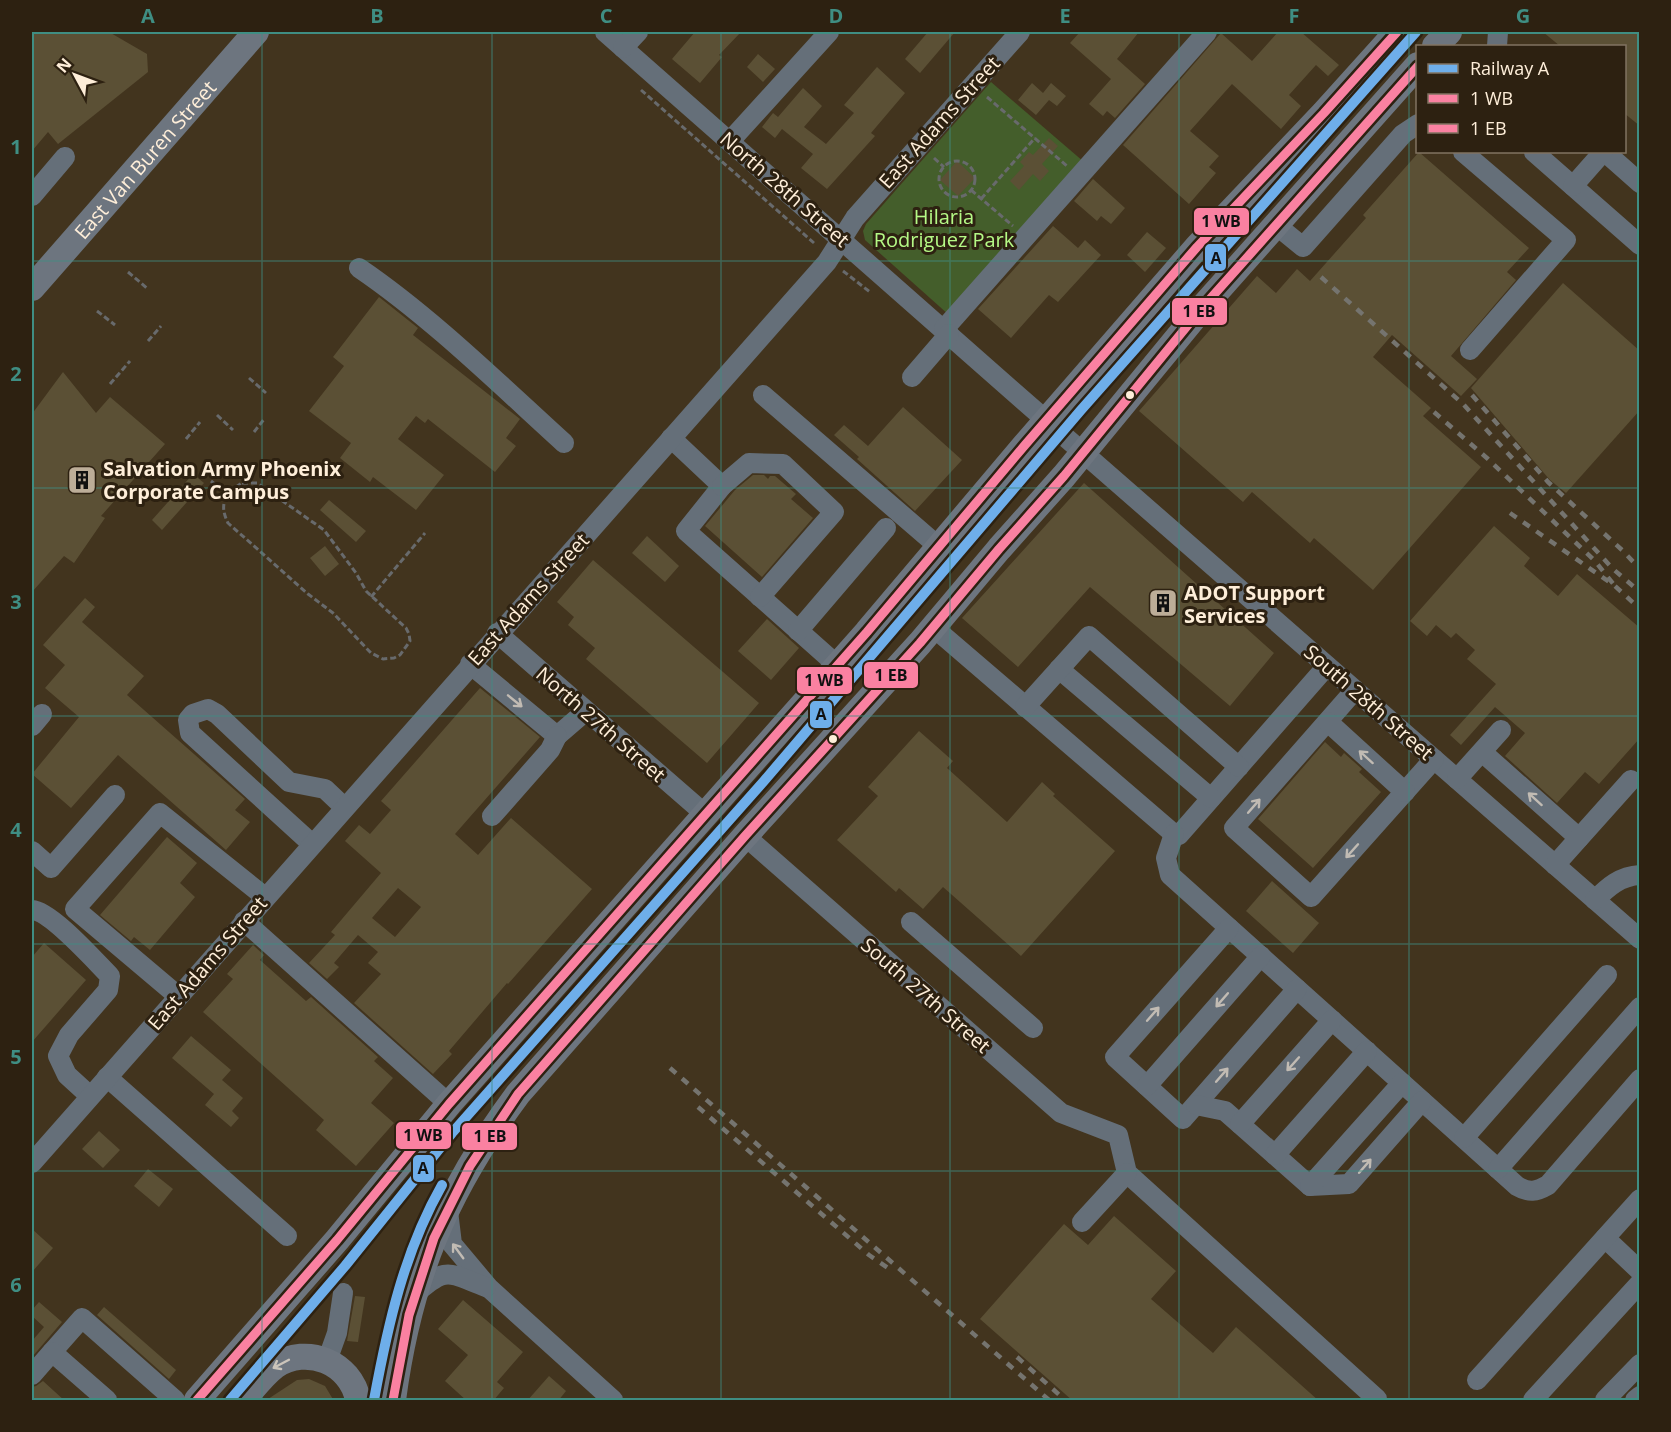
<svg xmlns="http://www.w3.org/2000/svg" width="1671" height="1432" viewBox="0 0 1671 1432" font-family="'Open Sans',sans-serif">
	<rect width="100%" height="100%" fill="#42341e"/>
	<polygon fill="#445e2b" points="991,82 1084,162 949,315 865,240 863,231 866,224"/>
	<g fill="#5b5035" fill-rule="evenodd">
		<polygon points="32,32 109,32 147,54 148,72 58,144 48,132 32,151"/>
		<polygon points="695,32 741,32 719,55 722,57 700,83 672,59"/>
		<polygon points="928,32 955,32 920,73 905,59"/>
		<polygon points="1080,32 1139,32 1117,59 1145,84 1115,118 1107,111 1103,116 1089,104 1111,79 1070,43"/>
		<polygon points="1278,32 1301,32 1339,65 1328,76 1316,65 1289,95 1301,106 1281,129 1232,84 1190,131 1219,156 1209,167 1216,173 1189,204 1123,145 1221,33 1252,61"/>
		<polygon points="1543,32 1640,32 1640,126 1624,113 1624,46 1560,46"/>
		<polygon points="758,54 775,69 763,82 747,67"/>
		<polygon points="877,67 905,93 871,133 875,136 827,189 801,168 813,154 782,129 775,138 762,127 773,113 778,117 803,88 822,106 804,127 826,144 854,113 844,105"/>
		<polygon points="1032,83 1043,93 1051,83 1066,96 1057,106 1049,100 1036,115 1018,100"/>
		<polygon points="1049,138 1058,146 1042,164 1049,171 1040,181 1033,174 1019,190 1010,181 1024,166 1020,162 1029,152 1033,155"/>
		<polygon points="1419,152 1529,248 1507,272 1516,280 1451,356 1477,379 1461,396 1392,335 1373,357 1431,408 1423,416 1481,467 1373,590 1314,538 1310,543 1252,492 1243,502 1139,411 1257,276 1276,293 1297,269 1310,281 1366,218 1363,215"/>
		<polygon points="957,161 975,178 958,196 940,180"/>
		<polygon points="1093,179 1125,208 1111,224 1101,216 1097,221 1074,201"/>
		<polygon points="1053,226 1078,248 1085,240 1101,255 1058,302 1049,295 1011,338 978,309"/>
		<polygon points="1147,232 1166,248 1145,272 1127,255"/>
		<polygon points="1563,283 1640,351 1640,410 1566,493 1550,480 1471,388"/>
		<polygon points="379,297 418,328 413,335 520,419 506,438 516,446 495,472 428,419 425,423 416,416 398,439 444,475 416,510 373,477 370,482 340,458 351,443 309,411 344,366 333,357"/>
		<polygon points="63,372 96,413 110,397 165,444 101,516 105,518 74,563 64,556 32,592 32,414"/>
		<polygon points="903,407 962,460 915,511 857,459 859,457 834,435 844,425 868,446"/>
		<polygon points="193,474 204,483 162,530 152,520"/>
		<polygon points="753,475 764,475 768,479 770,476 775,476 796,494 791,499 813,518 762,577 705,526 735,490"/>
		<polygon points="1084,483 1274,653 1230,706 1090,587 1018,667 962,618"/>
		<polygon points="329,500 366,531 356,542 320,510"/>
		<polygon points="1494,526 1530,558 1524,566 1558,596 1577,574 1640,628 1640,738 1599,784 1585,772 1557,803 1505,756 1525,733 1495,707 1461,745 1450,735 1496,684 1467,659 1475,650 1456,633 1451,638 1436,625 1427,636 1410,621"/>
		<polygon points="647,536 679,566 665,582 632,553"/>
		<polygon points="325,546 339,564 325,576 310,558"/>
		<polygon points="593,560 759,703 707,763 586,659 595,648 568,625 574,617 557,602"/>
		<polygon points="85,598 95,607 82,622 144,676 127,695 245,799 235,810 250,822 226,850 118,755 71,808 32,774 79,717 45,688 65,665 43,645"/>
		<polygon points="767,619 799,648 771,680 738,651"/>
		<path d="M480 688 540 737 455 834 478 855 511 818 592 889 508 984 507 983 449 1051 452 1054 433 1074 354 1003 381 974 368 963 378 952 358 935 334 963 339 967 327 979 309 963 335 935 331 932 381 873 345 841 359 825 370 834 391 810 381 801ZM398 888 421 907 395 937 372 918Z"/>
		<polygon points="919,731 953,761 947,768 1007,822 1042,782 1055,794 1053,796 1115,851 1021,956 943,887 923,909 899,888 896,892 837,840 878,796 868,787"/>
		<polygon points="1325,742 1341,757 1344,753 1362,769 1359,772 1381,792 1313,868 1258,819"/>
		<polygon points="167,837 197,863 180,883 195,897 150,950 134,937 131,941 100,915"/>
		<polygon points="1272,881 1319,923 1293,953 1246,911"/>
		<polygon points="44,943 86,980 32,1042 32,957"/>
		<polygon points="253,945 264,955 260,960 306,1001 311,997 378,1057 374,1061 393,1078 371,1103 394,1123 356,1166 316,1130 324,1120 203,1012 233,979 227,974"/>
		<polygon points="191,1036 231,1070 222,1080 243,1098 232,1111 239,1118 231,1127 205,1105 214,1094 172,1058"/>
		<polygon points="99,1131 120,1150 103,1168 82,1149"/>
		<polygon points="148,1169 173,1189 159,1207 134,1186"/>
		<polygon points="1114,1216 1176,1271 1151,1299 1213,1353 1236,1327 1319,1401 1073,1401 980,1319 1064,1224 1088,1245"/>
		<polygon points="32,1229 53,1248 32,1272"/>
		<polygon points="355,1296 365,1297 358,1342 347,1341"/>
		<polygon points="463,1300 523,1352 497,1382 504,1388 493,1401 467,1401 445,1381 468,1355 438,1329"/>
		<polygon points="39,1302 62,1322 32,1357 32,1341 44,1327 32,1316 32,1310"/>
		<polygon points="104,1307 176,1370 169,1379 97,1315"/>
		<polygon points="549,1376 566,1391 558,1401 527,1401"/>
		<polygon points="309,1379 325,1386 334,1401 265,1401 297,1380"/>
		<polygon points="43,1381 65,1401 32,1401 32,1387 36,1386"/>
	</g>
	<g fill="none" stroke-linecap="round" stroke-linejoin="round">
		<g stroke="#686a6c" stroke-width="3" stroke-dasharray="6 3" stroke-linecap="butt">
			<polyline points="641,90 814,243"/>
			<polyline points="987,97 1067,166"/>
			<polyline points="934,158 944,167"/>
			<circle cx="957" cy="179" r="18"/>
			<polyline points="971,190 1013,226"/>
			<polyline points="981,199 1035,138"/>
			<polyline points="843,271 870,292"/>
			<polyline points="128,272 148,289"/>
			<polyline points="97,311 115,325"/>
			<polyline points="148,341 161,326"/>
			<polyline points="249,378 266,393"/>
			<polyline points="110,384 130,361"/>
			<polyline points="217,415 233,430"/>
			<polyline points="254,432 265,418"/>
			<polyline points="186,439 200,422"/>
			<polyline points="211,481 227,494"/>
			<path d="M242 483H257L324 530 356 573 366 591 406 628 409 634 410 641 400 655 394 658 383 659 371 653 333 613 308 594 228 523C219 505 224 494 242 483Z"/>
			<polyline points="371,597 425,533"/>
		</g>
		<g stroke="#656f79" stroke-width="20">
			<polyline points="605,32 1024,401 1640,939"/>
			<polyline points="1497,46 1498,32"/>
			<polyline points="623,48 638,32"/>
			<polyline points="730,141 829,32"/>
			<polyline points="1463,152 1566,240 1470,350"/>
			<polyline points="1534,152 1640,245"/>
			<polyline points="1605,152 1640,183"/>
			<polyline points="1573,186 1603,152"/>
			<polyline points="32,196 65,157"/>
			<polyline points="1276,225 1303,247 1403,134 1418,124"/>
			<path d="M359 268C431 317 499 384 564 443"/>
			<polyline points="944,329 1207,32"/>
			<polyline points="912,377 949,334"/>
			<polyline points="763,395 939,547"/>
			<polyline points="671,438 722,486 686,531 837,665"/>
			<polyline points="722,486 749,463 783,464 834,512 760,597"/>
			<polyline points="933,627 1174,834 1179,835 1327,666"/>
			<polyline points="798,631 886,528"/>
			<polyline points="497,633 705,814"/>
			<polyline points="470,664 557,736 586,711"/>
			<polyline points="1059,669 1211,798"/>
			<polyline points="1355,690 1234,828 1311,897 1434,759"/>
			<polyline points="1025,707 1089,636 1239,767"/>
			<polyline points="1328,722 1405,792"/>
			<polyline points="32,726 42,714"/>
			<polyline points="1482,752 1579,838"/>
			<polyline points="1457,779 1501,730"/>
			<polyline points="492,816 550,750 557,736"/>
			<path d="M1174 834 1166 858 1170 875 1517 1186C1529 1193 1536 1192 1548 1185L1640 1079"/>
			<polyline points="745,836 1061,1113 1118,1135 1127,1173 1377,1399"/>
			<polyline points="312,844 190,733 188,720 193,714 208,709 217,714 289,782 325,789 344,807"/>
			<polyline points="32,851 51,868 115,795"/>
			<polyline points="1555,865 1631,780"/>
			<path d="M1595 900C1608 887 1620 876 1640 875"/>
			<path d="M32 910C51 911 95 961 110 976L108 990 69 1035 58 1056 67 1075 90 1096"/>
			<polyline points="244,921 449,1104"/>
			<polyline points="911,922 1033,1028"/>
			<polyline points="1229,928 1115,1057 1183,1119 1297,989"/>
			<polyline points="178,996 75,909 160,813 265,897"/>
			<polyline points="107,1077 287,1236"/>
			<polyline points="1147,1086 1261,956"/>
			<polyline points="1196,1105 1225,1111 1310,1186 1349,1184 1422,1101"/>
			<polyline points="1240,1124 1332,1020"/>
			<polyline points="1464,1138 1607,975"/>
			<polyline points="1275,1155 1367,1051"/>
			<polyline points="32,1163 827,262 855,218 1020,32"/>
			<polyline points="1498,1169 1640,1007"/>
			<polyline points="1310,1186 1402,1083"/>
			<polyline points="448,1211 452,1244 489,1288 613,1400"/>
			<polyline points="1082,1222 1127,1173"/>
			<polyline points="1605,1238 1640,1271"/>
			<path d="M414 1295C447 1265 448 1273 486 1287"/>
			<polyline points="52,1352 82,1318 175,1400"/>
			<polyline points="327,1361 337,1333 343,1293"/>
			<polyline points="32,1375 52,1352 107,1400"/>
			<polyline points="1477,1380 1640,1199"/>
			<polyline points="1533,1400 1640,1283"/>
			<polyline points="1605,1400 1640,1364"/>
			<polyline points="1635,1400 1640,1396"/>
		</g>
		<g stroke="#6d757f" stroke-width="26">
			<polyline points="1435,46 1449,32"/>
			<path id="s1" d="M32 288 256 32"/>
			<polyline points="197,1400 337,1240 449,1104 867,632 1025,445 1197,247 1324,113 1397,32"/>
			<path d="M243 1400C253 1389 263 1375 275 1366 307 1344 351 1363 358 1400"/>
			<path d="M393 1400C409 1279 445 1192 518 1094L745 836 920 643 999 549 1064 476 1202 308 1418 65"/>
		</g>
		<g stroke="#75746f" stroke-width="4.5" stroke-dasharray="8 8" stroke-linecap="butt">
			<polyline points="1321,277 1463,404 1613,569 1640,592"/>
			<polyline points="1472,395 1548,482 1622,550 1640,569"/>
			<polyline points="1434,412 1488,459 1595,561 1615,586"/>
			<polyline points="1510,513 1615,586 1640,609"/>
			<polyline points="670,1068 1049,1400"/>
			<polyline points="698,1107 869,1255 888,1268"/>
			<polyline points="1017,1357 1065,1400"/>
		</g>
		<g stroke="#2d2111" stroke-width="14">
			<polyline id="bus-1" points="197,1400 337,1240 449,1104 867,632 1025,445 1197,247 1324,113 1397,32"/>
		</g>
		<g stroke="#2d2111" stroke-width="14">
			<polyline id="bus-2" points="393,1400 409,1315 434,1238 470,1166 518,1094 745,836 920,643 999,549 1064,476 1202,308 1418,66"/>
		</g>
		<use href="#bus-1" stroke="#fa81a1" stroke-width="9"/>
		<use href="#bus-2" stroke="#fa81a1" stroke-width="9"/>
		<g stroke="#2d2111" stroke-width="15">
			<g id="rail-1">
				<polyline points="230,1400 345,1266 452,1133 764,781 1081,410 1416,32"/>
				<path d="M374 1400C388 1324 404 1252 442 1185"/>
			</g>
		</g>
		<use href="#rail-1" stroke="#6eaeea" stroke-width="10"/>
	</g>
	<defs><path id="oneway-shaft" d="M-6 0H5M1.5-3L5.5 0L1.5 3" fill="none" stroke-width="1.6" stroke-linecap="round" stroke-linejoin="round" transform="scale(1.5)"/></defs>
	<g stroke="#c1bbb3">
		<use href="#oneway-shaft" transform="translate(515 701) rotate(39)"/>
		<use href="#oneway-shaft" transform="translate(1366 757) rotate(-138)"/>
		<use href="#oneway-shaft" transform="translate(1535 799) rotate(-138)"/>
		<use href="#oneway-shaft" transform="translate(1254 806) rotate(-49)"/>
		<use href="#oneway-shaft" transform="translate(1352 851) rotate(132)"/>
		<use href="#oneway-shaft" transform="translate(1222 1000) rotate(131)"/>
		<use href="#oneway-shaft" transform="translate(1153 1014) rotate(-49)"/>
		<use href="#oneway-shaft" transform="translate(1293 1064) rotate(132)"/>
		<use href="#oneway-shaft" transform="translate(1222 1075) rotate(-49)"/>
		<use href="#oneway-shaft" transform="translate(1365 1166) rotate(-49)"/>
		<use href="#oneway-shaft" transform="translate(458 1251) rotate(-126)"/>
	</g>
	<use stroke="#cbc4ba" href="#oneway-shaft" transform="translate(281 1364) rotate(152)"/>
	<path fill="none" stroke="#3f8e83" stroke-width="1.5" stroke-opacity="0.55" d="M262 32V1400M492 32V1400M721 32V1400M950 32V1400M1179 32V1400M1409 32V1400M32 261H1640M32 488H1640M32 716H1640M32 944H1640M32 1171H1640"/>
	<defs>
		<g id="building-square" transform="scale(1.5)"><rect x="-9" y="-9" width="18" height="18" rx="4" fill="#bcad98" stroke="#2d2111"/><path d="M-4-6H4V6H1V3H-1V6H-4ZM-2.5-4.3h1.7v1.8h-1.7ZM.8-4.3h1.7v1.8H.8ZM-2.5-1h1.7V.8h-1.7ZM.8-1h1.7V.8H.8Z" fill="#111"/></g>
	</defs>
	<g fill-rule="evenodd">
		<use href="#building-square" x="82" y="480"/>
		<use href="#building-square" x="1163" y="603"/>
	</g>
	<g fill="#feeed9" stroke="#2d2111" stroke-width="2">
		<circle cx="1130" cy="395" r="5"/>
		<circle cx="833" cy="739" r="5"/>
	</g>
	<g text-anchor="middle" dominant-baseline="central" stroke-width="6" stroke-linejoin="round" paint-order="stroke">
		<g font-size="20" fill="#feeed9" stroke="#2d2111">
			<text transform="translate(939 122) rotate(-48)">East Adams Street</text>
			<text stroke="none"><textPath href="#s1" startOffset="171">East Van Buren Street</textPath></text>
			<text transform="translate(785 189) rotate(41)">North 28th Street</text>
			<text transform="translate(528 599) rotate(-48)">East Adams Street</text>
			<text transform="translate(1369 702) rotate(41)">South 28th Street</text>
			<text transform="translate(601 724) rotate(41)">North 27th Street</text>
			<text transform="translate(207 963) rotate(-49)">East Adams Street</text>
			<text transform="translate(926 995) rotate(41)">South 27th Street</text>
		</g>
		<g font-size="20" fill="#b5f986" stroke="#2d2111">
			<text x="944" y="216">Hilaria<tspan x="944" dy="23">Rodriguez Park</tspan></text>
		</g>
		<g font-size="20" font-weight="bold" fill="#feeed9" stroke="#2d2111" text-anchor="start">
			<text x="103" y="468">Salvation Army Phoenix<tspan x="103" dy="23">Corporate Campus</tspan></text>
			<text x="1184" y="592">ADOT Support<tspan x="1184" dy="23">Services</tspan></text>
		</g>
	</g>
	<g stroke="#2d2111" stroke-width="2">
		<rect x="1193" y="207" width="57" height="29" rx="6" fill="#fa81a1"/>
		<rect x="1204" y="243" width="23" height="29" rx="6" fill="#6eaeea"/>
		<rect x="1171" y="297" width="57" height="29" rx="6" fill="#fa81a1"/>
		<rect x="863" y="661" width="56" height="28" rx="6" fill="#fa81a1"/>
		<rect x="796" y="666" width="57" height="29" rx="6" fill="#fa81a1"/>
		<rect x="809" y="700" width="24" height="29" rx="6" fill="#6eaeea"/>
		<rect x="395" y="1121" width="57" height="29" rx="6" fill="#fa81a1"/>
		<rect x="461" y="1122" width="57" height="29" rx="6" fill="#fa81a1"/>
		<rect x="412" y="1154" width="23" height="29" rx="6" fill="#6eaeea"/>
	</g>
	<g font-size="16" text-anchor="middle" font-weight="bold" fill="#111">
		<text x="1221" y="227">1 WB</text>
		<text x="1216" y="264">A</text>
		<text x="1199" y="317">1 EB</text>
		<text x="891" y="681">1 EB</text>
		<text x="824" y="686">1 WB</text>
		<text x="821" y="720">A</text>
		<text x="423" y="1141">1 WB</text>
		<text x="490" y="1142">1 EB</text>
		<text x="423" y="1174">A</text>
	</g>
	<rect width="1671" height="1432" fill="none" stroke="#2d2111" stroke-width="66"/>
	<rect x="1416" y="45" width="210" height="108" fill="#2d2111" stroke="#817361" stroke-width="1.5"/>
	<rect x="1428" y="64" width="30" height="9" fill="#6eaeea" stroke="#817361" stroke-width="1.5"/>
	<text x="1470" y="75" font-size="18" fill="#feeed9">Railway A</text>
	<rect x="1428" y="94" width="30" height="9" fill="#fa81a1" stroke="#817361" stroke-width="1.5"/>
	<text x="1470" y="105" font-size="18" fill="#feeed9">1 WB</text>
	<rect x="1428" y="124" width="30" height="9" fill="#fa81a1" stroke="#817361" stroke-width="1.5"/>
	<text x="1470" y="135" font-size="18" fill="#feeed9">1 EB</text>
	<g transform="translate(75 75) rotate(311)" stroke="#2d2111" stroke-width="4.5" paint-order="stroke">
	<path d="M0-4.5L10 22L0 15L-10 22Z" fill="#feeed9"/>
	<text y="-9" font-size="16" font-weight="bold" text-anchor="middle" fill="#feeed9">N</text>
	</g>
	<rect x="33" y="33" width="1605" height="1366" fill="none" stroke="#3f8e83" stroke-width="2"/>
	<g font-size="20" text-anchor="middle" font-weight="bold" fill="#3f8e83">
		<text x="148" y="23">A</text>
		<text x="377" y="23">B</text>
		<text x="606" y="23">C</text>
		<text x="836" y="23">D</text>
		<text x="1065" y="23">E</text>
		<text x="1294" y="23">F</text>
		<text x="1523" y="23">G</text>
		<text x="16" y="154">1</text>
		<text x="16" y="381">2</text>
		<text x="16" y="609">3</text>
		<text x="16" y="837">4</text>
		<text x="16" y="1064">5</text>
		<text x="16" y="1292">6</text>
	</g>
</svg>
